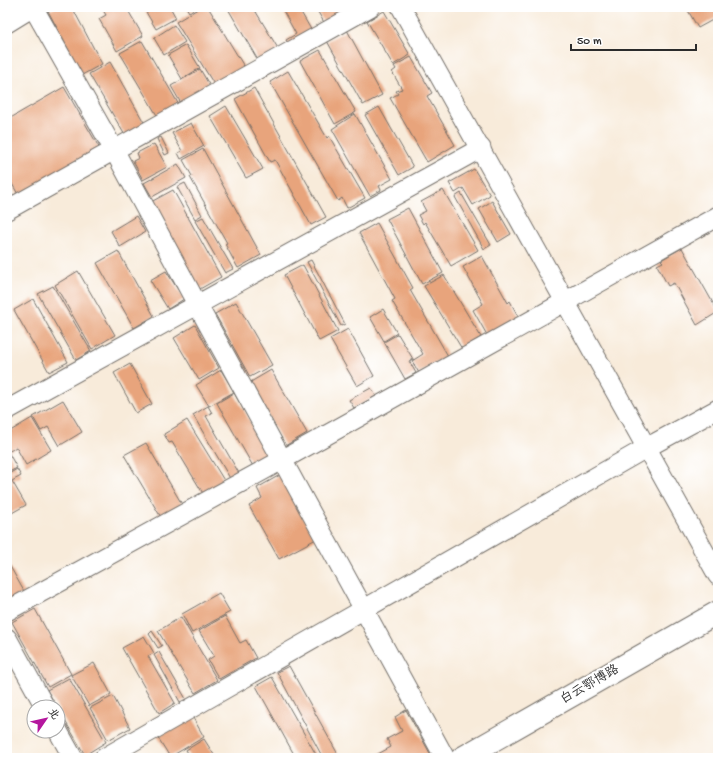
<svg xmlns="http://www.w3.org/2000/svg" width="725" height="765" viewBox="0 0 725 765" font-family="'Gochi Hand','LXGW WenKai TC',sans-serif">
	<rect width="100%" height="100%" fill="#fff"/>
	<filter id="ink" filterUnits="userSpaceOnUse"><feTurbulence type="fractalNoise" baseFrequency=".025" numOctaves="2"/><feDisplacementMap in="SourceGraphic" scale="8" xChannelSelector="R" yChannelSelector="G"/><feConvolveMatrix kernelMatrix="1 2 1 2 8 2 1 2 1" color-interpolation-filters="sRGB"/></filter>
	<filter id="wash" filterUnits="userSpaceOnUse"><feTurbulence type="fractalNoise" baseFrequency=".012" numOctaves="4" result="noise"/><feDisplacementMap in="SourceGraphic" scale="16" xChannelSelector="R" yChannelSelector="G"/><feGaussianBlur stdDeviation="0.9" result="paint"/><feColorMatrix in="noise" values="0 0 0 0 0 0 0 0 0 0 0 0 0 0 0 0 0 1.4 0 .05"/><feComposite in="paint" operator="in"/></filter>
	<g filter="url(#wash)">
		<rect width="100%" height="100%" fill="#f8ebda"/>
		<g id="blocks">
			<g fill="#e8a47c">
				<polygon points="7,7 24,7 7,17"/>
				<polygon points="56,7 72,7 102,64 82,75 48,11"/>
				<polygon points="101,7 126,7 143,36 117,51 99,19 106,15"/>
				<polygon points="143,7 170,7 176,18 156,29"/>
				<polygon points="186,7 198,7 189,12"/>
				<polygon points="201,7 208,7 245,68 215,86 176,22"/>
				<polygon points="227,7 253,7 279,50 259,62"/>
				<polygon points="281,7 298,7 313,33 289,46 286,40 296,34"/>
				<polygon points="315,7 337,7 341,14 325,24"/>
				<polygon points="686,7 718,7 718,17 698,28"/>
				<polygon points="384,11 410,55 393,65 367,21"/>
				<polygon points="174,25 185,42 164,55 154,38"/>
				<polygon points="347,30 382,95 363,105 327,41"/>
				<polygon points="142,41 179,105 158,117 120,53"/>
				<polygon points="186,45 200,68 182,79 168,55"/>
				<polygon points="320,50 356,112 335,124 300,61"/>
				<polygon points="411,57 432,93 427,96 455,145 427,162 390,98 398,94 396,91 402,89 392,72 396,69 394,66"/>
				<polygon points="110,62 146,126 126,137 89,74"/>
				<polygon points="200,69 211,88 182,105 171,86"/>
				<polygon points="288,71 327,138 329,136 365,198 347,208 342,198 338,201 270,82"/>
				<polygon points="64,87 100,149 19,196 7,175 7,120"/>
				<polygon points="254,88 326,217 311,225 275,160 270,162 235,99"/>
				<polygon points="226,106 263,169 246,178 210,116"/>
				<polygon points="379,107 413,167 399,175 365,115"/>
				<polygon points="355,114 392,179 379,186 381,190 370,196 332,129"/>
				<polygon points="191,123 204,146 181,159 178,153 182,151 172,133"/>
				<polygon points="161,137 169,153 165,155 157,139"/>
				<polygon points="154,144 167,167 143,180 133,161 139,158 137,153"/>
				<polygon points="203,149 261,255 238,268 225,244 227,243 190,177 192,176 183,160"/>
				<polygon points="178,164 186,178 152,197 144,183"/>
				<polygon points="474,169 490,195 473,205 463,188 455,193 449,183"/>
				<polygon points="185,183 202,215 195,219 177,187"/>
				<polygon points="173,190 221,277 198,290 151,202"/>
				<polygon points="443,190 478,250 451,266 425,222 423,224 418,215 426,211 421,202"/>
				<polygon points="461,193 491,245 484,249 455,197"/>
				<polygon points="492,201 511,234 498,242 479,209"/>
				<polygon points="408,208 443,273 422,284 387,219"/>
				<polygon points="136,216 145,232 120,247 111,231"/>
				<polygon points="203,217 233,269 225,273 195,221"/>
				<polygon points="377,223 413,288 410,290 448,356 419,373 412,361 423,354 392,301 395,299 359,233"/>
				<polygon points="682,248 718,312 697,325 674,283 668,286 657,265 663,262 661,260"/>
				<polygon points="118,251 154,316 134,328 97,263"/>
				<polygon points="482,256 508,303 510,301 519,318 487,335 473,310 483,304 463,267"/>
				<polygon points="311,260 345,324 341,326 307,262"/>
				<polygon points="303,265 338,331 319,341 284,275"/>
				<polygon points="78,271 115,335 92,349 55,285"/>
				<polygon points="166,271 184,299 168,309 150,280"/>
				<polygon points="444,275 481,337 462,349 424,286"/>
				<polygon points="53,286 91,351 76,360 38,294"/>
				<polygon points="33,299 68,362 49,372 14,310"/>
				<polygon points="236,302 272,365 250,377 215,314"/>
				<polygon points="383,309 397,333 384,341 370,317"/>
				<polygon points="195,325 219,368 199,380 174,338"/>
				<polygon points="348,329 374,376 357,386 330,339"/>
				<polygon points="398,334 413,359 409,361 416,373 405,379 384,342"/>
				<polygon points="130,364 152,404 136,413 114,373"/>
				<polygon points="221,370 234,392 209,406 196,385"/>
				<polygon points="271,370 307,433 285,446 249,383"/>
				<polygon points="371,388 376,396 354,408 349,400"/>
				<polygon points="234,393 271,458 254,468 217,403"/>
				<polygon points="63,400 82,432 59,446 48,427 41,431 33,417"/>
				<polygon points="208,406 212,413 206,416 240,475 231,480 193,415"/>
				<polygon points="32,418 51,450 26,465 16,447 10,451 7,447 7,433"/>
				<polygon points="187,420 225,482 204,495 172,442 169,443 164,434"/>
				<polygon points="146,443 183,506 162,519 124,455"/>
				<polygon points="7,450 17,468 7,473"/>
				<polygon points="17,469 21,476 12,481 26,505 10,514 7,508 7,475"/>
				<polygon points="280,475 316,539 279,559 249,506 262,498 257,488"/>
				<polygon points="7,561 25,593 7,603"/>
				<polygon points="219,593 230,612 192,633 182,614"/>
				<polygon points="35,609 71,674 48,687 12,622"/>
				<polygon points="225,616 240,643 246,640 256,658 219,679 208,660 214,656 199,631"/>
				<polygon points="181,617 217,680 195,693 158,631"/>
				<polygon points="152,631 162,646 158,648 149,634"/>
				<polygon points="144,636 154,653 148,656 175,703 159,713 122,648"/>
				<polygon points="159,652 186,699 180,702 154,655"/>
				<polygon points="94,663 111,694 89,706 71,675"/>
				<polygon points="289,666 340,758 323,758 277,672"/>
				<polygon points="272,677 318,758 296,758 256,686"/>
				<polygon points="69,678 106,742 85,755 47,690"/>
				<polygon points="113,696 130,728 108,740 90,708"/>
				<polygon points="406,710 431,755 426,758 378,758 376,755 391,747 387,739 402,731 395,717"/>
				<polygon points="192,716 204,737 170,757 157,736"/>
				<polygon points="204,739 216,758 191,758 186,750"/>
			</g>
		</g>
	</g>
	<g filter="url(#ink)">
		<use href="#blocks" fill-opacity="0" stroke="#736e68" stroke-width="1"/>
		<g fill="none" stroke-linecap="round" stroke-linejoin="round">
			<g stroke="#736e68" stroke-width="21">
				<g id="street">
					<polyline points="401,7 718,576"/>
					<polyline points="7,23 33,7 114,150 197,304 445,758"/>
					<polyline points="7,210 370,7"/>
					<polyline points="7,410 481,148"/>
					<polyline points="7,611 282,460 718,216"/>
					<polyline points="7,638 45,707"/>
					<polyline points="58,731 73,758"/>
					<polyline points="104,758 646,448 718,409"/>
				</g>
			</g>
			<g stroke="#736e68" stroke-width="24">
				<polyline id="secondary" points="462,758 718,612"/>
			</g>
			<use href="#street" stroke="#fff" stroke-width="19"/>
			<use href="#secondary" stroke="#fff" stroke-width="22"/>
		</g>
	</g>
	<g text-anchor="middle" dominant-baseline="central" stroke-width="4" stroke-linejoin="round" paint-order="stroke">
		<g font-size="13" fill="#2b2b2b" stroke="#fff">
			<text transform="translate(590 685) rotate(-30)">白云鄂博路</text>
		</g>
	</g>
	<rect width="725" height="765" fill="none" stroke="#fff" stroke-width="24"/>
	<g transform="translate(46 719) rotate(56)"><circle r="19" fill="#ffffff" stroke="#aaaaaa"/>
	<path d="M0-3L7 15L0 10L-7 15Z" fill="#b5179e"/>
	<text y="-6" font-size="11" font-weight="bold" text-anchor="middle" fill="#2b2b2b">北</text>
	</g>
	<path d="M571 44v6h125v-6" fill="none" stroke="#2b2b2b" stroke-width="2"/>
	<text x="577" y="44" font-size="12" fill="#2b2b2b" stroke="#ffffff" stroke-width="3" paint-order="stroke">50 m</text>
</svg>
